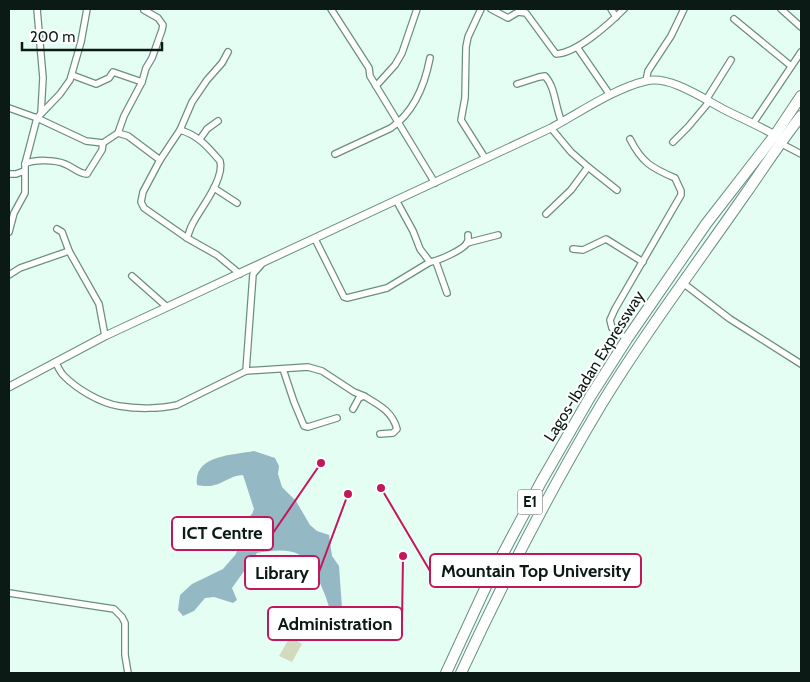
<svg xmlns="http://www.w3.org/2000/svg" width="810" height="682" viewBox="0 0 810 682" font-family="Cabin,sans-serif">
	<rect width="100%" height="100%" fill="#e5fef4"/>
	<polygon fill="#d3dabe" points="290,637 302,644 292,662 279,656"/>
	<path fill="#94b8c4" d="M254 451 275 458 279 466 278 474 282 487 296 501 310 525 317 531 329 535 332 556 339 566 342 608 337 614 330 610C326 595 314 564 300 555 288 548 270 551 257 553L232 588 237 600 233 603 214 597 205 598 194 611 183 616 178 610 180 595 192 584 223 569 236 554 244 522 252 514 254 509 243 475C225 476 221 490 197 485 193 455 233 455 254 451Z"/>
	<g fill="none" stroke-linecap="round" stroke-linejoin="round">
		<g stroke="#6a8f81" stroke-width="8">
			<g id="minor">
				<polyline points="37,9 43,78 41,113"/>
				<polyline points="331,9 369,68 370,76 435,183"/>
				<polyline points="481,9 468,37 466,47 465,98 461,120 485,158"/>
				<path d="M491 9 508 18 518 12 526 13 556 54C577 53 609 24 624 9"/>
				<polyline points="611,9 616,17"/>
				<polyline points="781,9 801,27"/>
				<polyline points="734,19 791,66"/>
				<polyline points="577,47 610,95"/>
				<polyline points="228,52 222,63 207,80 192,102 180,130 160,160 143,192 141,202 144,208 187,238 217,255 240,274"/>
				<polyline points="72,75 96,84 109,78 113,72 142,82"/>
				<polyline points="646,81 648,71 671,36 684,9"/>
				<path d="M517 84 539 77 545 76C556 88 555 108 562 122"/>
				<polyline points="376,86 395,65 402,53 417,9"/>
				<polyline points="706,100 731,60"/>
				<polyline points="9,108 37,118 86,141 103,143 118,133 124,116 142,82 146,68 152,58 162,30 163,25 158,18 144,10"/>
				<polyline points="754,122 801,52"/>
				<polyline points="551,128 571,152 588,167"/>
				<path d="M180 130C198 135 208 147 220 161 225 178 201 208 193 223 190 228 189 233 187 238"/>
				<polyline points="118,133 128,136 160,160"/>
				<polyline points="200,139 207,129 218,121"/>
				<polyline points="673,142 688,127 709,102"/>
				<polyline points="780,143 801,154"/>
				<path d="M335 154 391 128C414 112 425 84 430 58"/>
				<path d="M25 164C34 159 56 160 65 164 73 167 79 174 87 174L102 150 103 143"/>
				<polyline points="9,174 16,174 24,171"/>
				<polyline points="214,188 237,203"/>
				<polyline points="396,200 413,231 420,249 430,262"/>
				<polyline points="546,214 571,190 588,167 617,190"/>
				<polyline points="57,229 62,232 69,251 99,304 105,336"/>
				<polyline points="9,232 14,213 25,193 25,164 37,118 60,94 70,80 81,42 87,9"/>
				<path d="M315 239 344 297 347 298 387 288 430 262C438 261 463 250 467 243 469 240 468 239 468 235"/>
				<polyline points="467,243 498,235"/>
				<polyline points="573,249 583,250 606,239 643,262"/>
				<polyline points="436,262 447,293"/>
				<polyline points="9,275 20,268 69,251"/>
				<polyline points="132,276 167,307"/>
				<polyline points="683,283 730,319 801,364"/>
				<path d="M627 339 612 328 610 320 615 309 681 195V191L675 178C652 168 642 163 630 139"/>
				<path d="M56 363C58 367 60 372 64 376 77 389 100 403 119 406 137 409 160 409 177 405L246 371 308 367 322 371 354 392 364 396 359 398 353 409"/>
				<polyline points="283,369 294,402 304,426 308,427 337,418"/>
				<polyline points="246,371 253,274 261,265"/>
				<path d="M364 396C379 405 392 411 397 429L393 433 380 434"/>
				<polyline points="9,593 114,609 122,617 125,623 125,655 128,673"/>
			</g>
		</g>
		<g stroke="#6a8f81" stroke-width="9">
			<path id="tertiary" d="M9 387 105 336 551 128C579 113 615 88 646 81 671 75 705 100 727 111 743 119 759 126 775 135"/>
		</g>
		<g stroke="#6a8f81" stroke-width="12">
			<g id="motorway">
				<polyline points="446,673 489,580 541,482 590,397 627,339 706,224 775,135 801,96"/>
				<path d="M461 673C503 582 549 492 601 405 645 333 696 265 744 196 763 169 781 141 801 116"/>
			</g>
		</g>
		<use href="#minor" stroke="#fff" stroke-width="5.5"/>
		<use href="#tertiary" stroke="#fff" stroke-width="7"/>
		<use href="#motorway" stroke="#fff" stroke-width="10"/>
	</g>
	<g text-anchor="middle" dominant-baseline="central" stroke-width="4" stroke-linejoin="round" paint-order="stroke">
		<rect fill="#fff" stroke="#545f5b" stroke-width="1" x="517.5" y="489.5" width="25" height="25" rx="4"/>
		<g font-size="15" font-weight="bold" fill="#0b1a15">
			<text x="530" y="502">E1</text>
		</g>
		<g font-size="16" fill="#0b1a15" stroke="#fff">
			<text transform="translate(594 366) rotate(-58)">Lagos-Ibadan Expressway</text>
		</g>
	</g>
	<path fill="none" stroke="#c2185b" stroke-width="2" d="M321 463L273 533M381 488L430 571M348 494L319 572M403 556L402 623"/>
	<g fill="#c2185b" stroke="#fff" stroke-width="2">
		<circle cx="321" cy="463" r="5"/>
		<circle cx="381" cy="488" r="5"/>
		<circle cx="348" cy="494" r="5"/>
		<circle cx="403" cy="556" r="5"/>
	</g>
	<g fill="#fff" stroke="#c2185b" stroke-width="2">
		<rect x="172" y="517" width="101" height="33" rx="5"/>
		<rect x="430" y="554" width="211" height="33" rx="5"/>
		<rect x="245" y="556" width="74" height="33" rx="5"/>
		<rect x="268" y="607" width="134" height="33" rx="5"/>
	</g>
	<g font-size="18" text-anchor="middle" font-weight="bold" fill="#0b1a15">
		<text x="222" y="539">ICT Centre</text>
		<text x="536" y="577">Mountain Top University</text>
		<text x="282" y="579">Library</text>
		<text x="335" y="630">Administration</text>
	</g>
	<rect width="810" height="682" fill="none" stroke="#0b1a15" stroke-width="20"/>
	<path d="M22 42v8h140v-8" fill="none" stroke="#0b1a15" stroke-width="2.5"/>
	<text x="30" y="42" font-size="15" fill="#0b1a15" stroke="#ffffff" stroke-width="4" paint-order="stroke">200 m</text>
</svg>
